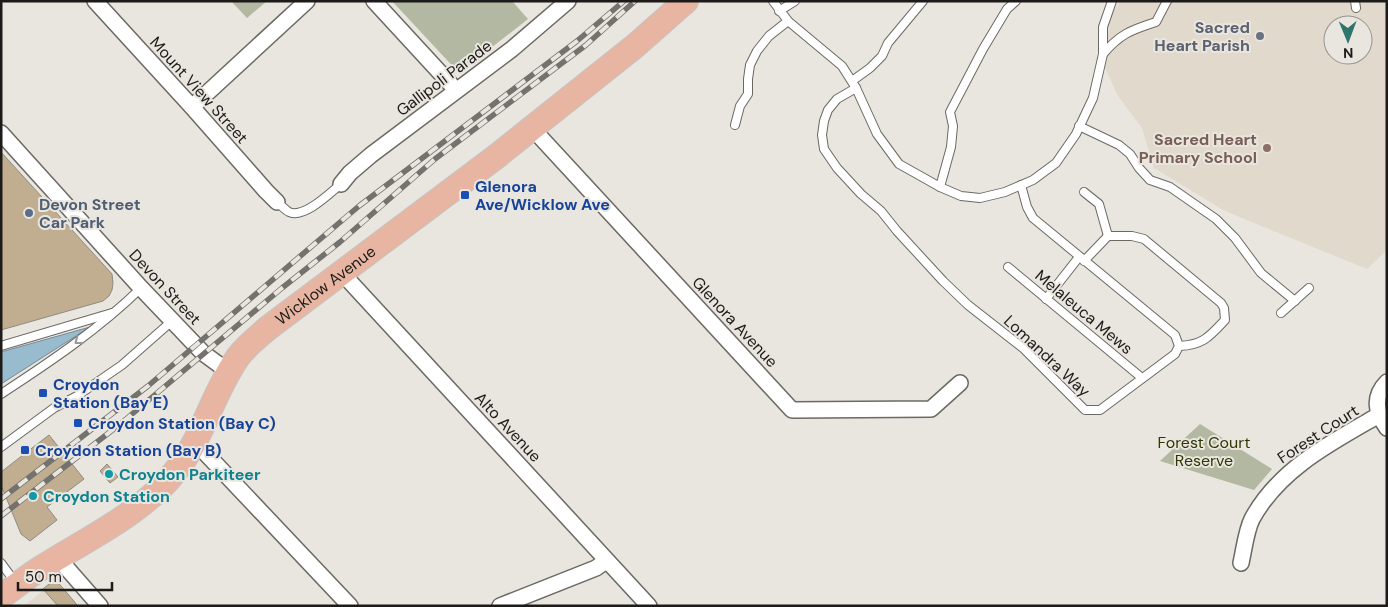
<svg xmlns="http://www.w3.org/2000/svg" width="1388" height="607" viewBox="0 0 1388 607" font-family="'DM Sans',sans-serif">
	<rect width="100%" height="100%" fill="#e9e5df"/>
	<g fill="#e1d9cc" fill-rule="evenodd">
		<path d="M1120 1H1387V250L1367 269 1225 211 1154 168 1142 128 1118 96 1100 57 1103 54 1111 16ZM1333 25H1363V55H1333Z"/>
		<polygon points="55,581 77,606 24,606"/>
	</g>
	<g fill="#b2b8a1">
		<polygon points="231,1 267,1 247,18"/>
		<polygon points="392,1 512,1 528,19 459,73"/>
		<polygon points="1200,424 1272,469 1254,490 1160,461"/>
	</g>
	<polygon fill="#99bbce" stroke="#748b98" points="90,327 1,384 1,352"/>
	<g fill="#c1ae90" stroke="#8e8b85">
		<polygon points="1,152 112,274 113,283 112,290 109,296 103,301 1,330"/>
		<polygon points="49,435 84,479 47,507 57,520 30,541 21,534 1,485 1,472"/>
		<polygon points="107,464 118,477 110,483 100,471"/>
		<polygon points="55,579 67,593 78,606 58,606 43,589"/>
	</g>
	<g fill="none" stroke-linecap="round" stroke-linejoin="round">
		<g stroke="#6c6863" stroke-width="10">
			<g id="lane">
				<polyline points="773,1 788,21 842,66 856,88 877,134 899,164 940,187 961,196 980,198 1005,192 1033,180 1056,163 1076,134 1093,98 1103,54 1103,27 1112,1"/>
				<polyline points="1355,1 1356,8"/>
				<polyline points="779,11 795,1"/>
				<path d="M1103 54C1120 34 1131 30 1156 22L1167 1"/>
				<polyline points="852,81 870,68 882,56 888,43 923,1"/>
				<polyline points="856,88 837,99 828,110 824,121 822,135 824,149 837,168 861,194 881,211 897,231 943,281 968,305 1023,348 1085,410 1100,410 1175,354 1179,346 1175,335 1033,218 1027,207 1021,185"/>
				<polyline points="735,125 740,106 748,94 748,79 750,65 757,51 769,36 788,21"/>
				<polyline points="1079,126 1119,145 1130,154 1139,168 1150,180 1170,187 1216,219 1235,238 1261,273 1295,301"/>
				<polyline points="940,187 951,147 953,126 950,112 983,49 1007,9 1016,1"/>
				<polyline points="1084,192 1099,204 1108,236"/>
				<path d="M277 202C281 205 285 210 289 212 304 219 330 193 341 184"/>
				<path d="M1084 261 1108 236H1132L1144 239 1221 303 1224 308 1225 320C1209 337 1203 345 1179 346"/>
				<polyline points="1008,267 1142,378"/>
				<polyline points="1046,299 1079,257"/>
				<polyline points="1281,313 1309,288"/>
				<polyline points="1,346 112,313"/>
				<path d="M1 394C50 362 99 329 141 288"/>
				<polyline points="1,447 54,408 77,396 122,365 172,321"/>
				<polyline points="1,563 15,582"/>
			</g>
		</g>
		<g stroke="#6c6863" stroke-width="18">
			<g id="street">
				<polyline points="95,1 192,107 266,191 277,202"/>
				<polyline points="374,1 456,90"/>
				<polyline points="192,107 307,1"/>
				<polyline points="532,128 792,410 931,409 960,383"/>
				<polyline points="1,133 141,288 203,353 229,372"/>
				<polyline points="341,184 350,173 371,155 512,49 568,1"/>
				<polyline points="341,272 649,606"/>
				<path d="M1387 382C1373 396 1375 412 1387 428"/>
				<polyline points="195,442 350,606"/>
				<polyline points="58,558 100,606"/>
				<path d="M1241 563C1244 550 1246 531 1252 519 1279 469 1332 442 1379 415"/>
				<polyline points="500,606 596,568 606,561"/>
			</g>
		</g>
		<g stroke="#c4c4c3" stroke-width="26">
			<g id="primary">
				<path id="s1" d="M1 597C14 587 27 577 41 568 85 540 141 514 174 473 203 439 212 394 238 357 246 346 258 337 268 328L497 156 635 46 686 1"/>
			</g>
		</g>
		<use href="#lane" stroke="#fff" stroke-width="8"/>
		<use href="#street" stroke="#fff" stroke-width="15"/>
		<use href="#primary" stroke="#e7b5a1" stroke-width="24"/>
		<g stroke="#74726e" stroke-width="5.5">
			<g id="rail">
				<polyline points="1,499 148,386 359,206 577,41 624,1"/>
				<polyline points="1,516 119,425 282,288 340,242 435,159 586,45 635,1"/>
			</g>
		</g>
		<use href="#rail" stroke="#e9e5df" stroke-width="4" stroke-dasharray="11" stroke-linecap="butt"/>
	</g>
	<defs><path id="oneway-chevron" d="M-2-3.5L2.5 0L-2 3.5" fill="none" stroke-width="1.6" stroke-linecap="round" stroke-linejoin="round" transform="scale(1.25)"/></defs>
	<use stroke="#999898" href="#oneway-chevron" transform="translate(78 341) rotate(143)"/>
	<circle fill="#6b7280" stroke="#e9e5df" stroke-width="2" cx="1260" cy="36" r="5"/>
	<circle fill="#8d6e63" stroke="#e9e5df" stroke-width="2" cx="1267" cy="148" r="5"/>
	<g fill="#1a4fb4" stroke="#e9e5df" stroke-width="2">
		<rect x="460" y="190" width="10" height="10" rx="2.5"/>
		<rect x="38" y="388" width="10" height="10" rx="2.5"/>
		<rect x="73" y="418" width="10" height="10" rx="2.5"/>
		<rect x="20" y="445" width="10" height="10" rx="2.5"/>
	</g>
	<circle fill="#5c6f8a" stroke="#e9e5df" stroke-width="2" cx="29" cy="213" r="5"/>
	<g fill="#0f9aa8" stroke="#e9e5df" stroke-width="2">
		<circle cx="109" cy="474" r="5"/>
		<circle cx="33" cy="496" r="5"/>
	</g>
	<g text-anchor="middle" dominant-baseline="central" stroke-width="4" stroke-linejoin="round" paint-order="stroke">
		<g font-size="16" font-weight="bold" fill="#5b616d" stroke="#e9e5df" text-anchor="end">
			<text x="1250" y="27">Sacred<tspan x="1250" dy="18">Heart Parish</tspan></text>
		</g>
		<g font-size="16" fill="#1c1b19" stroke="#e9e5df">
			<text transform="translate(444 78) rotate(-37)">Gallipoli Parade</text>
			<text transform="translate(199 90) rotate(48)">Mount View Street</text>
			<text stroke="none"><textPath href="#s1" startOffset="460">Wicklow Avenue</textPath></text>
			<text transform="translate(165 287) rotate(47)">Devon Street</text>
			<text transform="translate(1084 312) rotate(40)">Melaleuca Mews</text>
			<text transform="translate(735 322) rotate(47)">Glenora Avenue</text>
			<text transform="translate(1047 356) rotate(43)">Lomandra Way</text>
			<text transform="translate(508 427) rotate(47)">Alto Avenue</text>
			<text transform="translate(1318 434) rotate(-33)">Forest Court</text>
		</g>
		<g font-size="16" font-weight="bold" fill="#785e54" stroke="#e9e5df" text-anchor="end">
			<text x="1257" y="139">Sacred Heart<tspan x="1257" dy="18">Primary School</tspan></text>
		</g>
		<g font-size="16" font-weight="bold" fill="#164399" stroke="#e9e5df" text-anchor="start">
			<text x="475" y="186">Glenora<tspan x="475" dy="18">Ave/Wicklow Ave</tspan></text>
			<text x="53" y="384">Croydon<tspan x="53" dy="18">Station (Bay E)</tspan></text>
			<text x="88" y="423">Croydon Station (Bay C)</text>
			<text x="35" y="450">Croydon Station (Bay B)</text>
		</g>
		<g font-size="16" font-weight="bold" fill="#4e5e75" stroke="#e9e5df" text-anchor="start">
			<text x="39" y="204">Devon Street<tspan x="39" dy="18">Car Park</tspan></text>
		</g>
		<g font-size="16" fill="#2f3800" stroke="#e9e5df">
			<text x="1204" y="442">Forest Court<tspan x="1204" dy="18">Reserve</tspan></text>
		</g>
		<g font-size="16" font-weight="bold" fill="#0d838f" stroke="#e9e5df" text-anchor="start">
			<text x="119" y="474">Croydon Parkiteer</text>
			<text x="43" y="496">Croydon Station</text>
		</g>
	</g>
	<rect width="1388" height="607" fill="none" stroke="#1c1b19" stroke-width="5"/>
	<g transform="translate(1348 40) rotate(179)"><circle r="24" fill="#e9e5df" stroke="#979490"/>
	<path d="M0-4L9 19L0 12L-9 19Z" fill="#2f756b"/>
	<text y="-8" font-size="14" font-weight="bold" text-anchor="middle" fill="#1c1b19">N</text>
	</g>
	<path d="M18 582v8h94v-8" fill="none" stroke="#1c1b19" stroke-width="2.5"/>
	<text x="25" y="582" font-size="15" fill="#1c1b19" stroke="#e9e5df" stroke-width="4" paint-order="stroke">50 m</text>
</svg>
